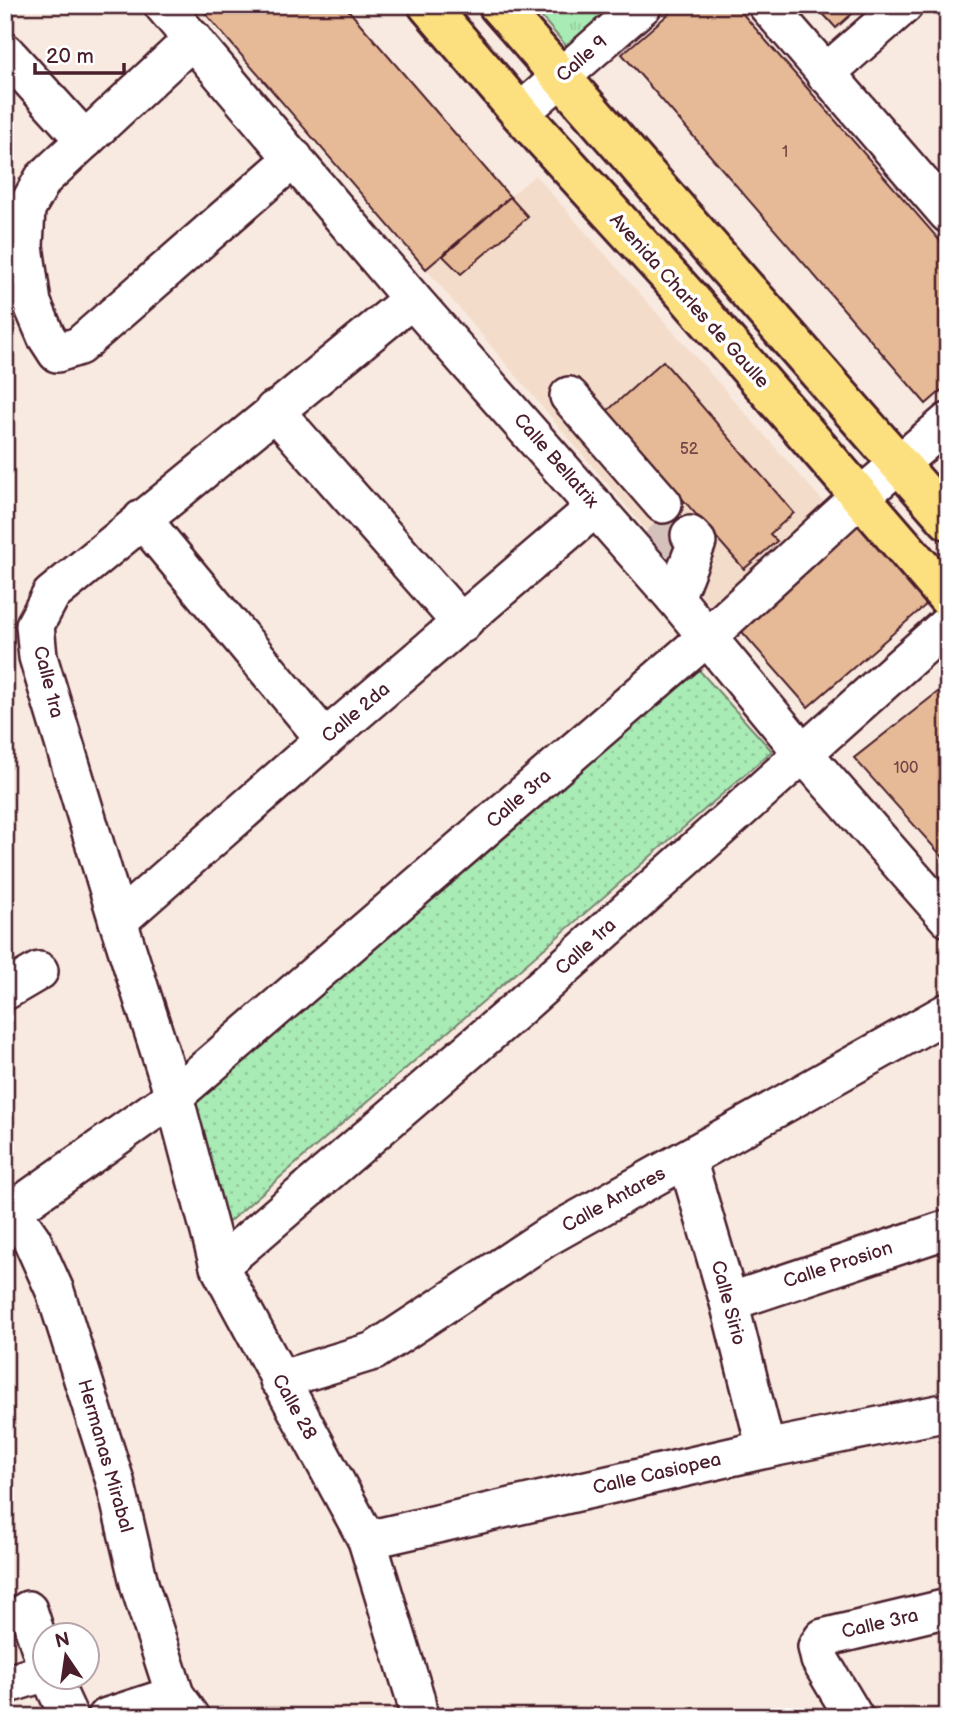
<svg xmlns="http://www.w3.org/2000/svg" width="953" height="1722" viewBox="0 0 953 1722" font-family="'Balsamiq Sans',sans-serif">
	<defs>
		<pattern id="grass-tufts" width="24" height="20" patternUnits="userSpaceOnUse" patternTransform="scale(1.75)"><rect width="24" height="20" fill="#a8ebb5"/><path d="M3 7l-1-3M5 7V3M7 7l1-3M15 17l-1-3M17 17v-4M19 17l1-3" fill="none" stroke="#92c99c"/></pattern>
		<pattern id="park-dots" width="8" height="8" patternUnits="userSpaceOnUse" patternTransform="scale(1.75)"><rect width="8" height="8" fill="#a8ebb5"/><path d="M2 2h.1M6 6h.1" fill="none" stroke="#92c99c" stroke-width="1.8" stroke-linecap="round"/></pattern>
	</defs>
	<rect width="100%" height="100%" fill="#f8eae0"/>
	<filter id="ink" filterUnits="userSpaceOnUse"><feTurbulence type="fractalNoise" baseFrequency=".0143" numOctaves="2"/><feDisplacementMap in="SourceGraphic" scale="14" xChannelSelector="R" yChannelSelector="G"/><feConvolveMatrix kernelMatrix="1 2 1 2 8 2 1 2 1" color-interpolation-filters="sRGB"/></filter>
	<g filter="url(#ink)">
		<polygon fill="#f3dcca" points="535,175 828,507 713,609 426,269"/>
		<polygon fill="url(#grass-tufts)" stroke="#798570" stroke-width="2" points="531,5 619,5 568,48"/>
		<polygon fill="url(#park-dots)" stroke="#798570" stroke-width="2" points="699,670 772,751 224,1226 191,1101"/>
		<g fill="#e7ba97" stroke="#4a1f2b" stroke-width="2">
			<polygon points="198,5 344,5 510,197 426,269"/>
			<polygon points="679,5 735,5 948,250 948,385 926,404 622,54"/>
			<polygon points="815,5 862,5 836,28"/>
			<polygon points="510,197 528,217 461,274 443,256"/>
			<polygon points="663,361 794,513 770,534 777,541 744,569 606,412"/>
			<polygon points="853,518 927,604 808,707 737,626"/>
			<polygon points="948,684 948,779 941,785 948,793 948,863 854,758"/>
		</g>
		<g fill="none" stroke-linecap="round" stroke-linejoin="round">
			<polyline stroke="#d5c1bc" stroke-width="37" stroke-dasharray="37 18" stroke-linecap="butt" points="650,528 670,549 668,556"/>
			<g stroke="#4a1f2b" stroke-width="42">
				<g id="minor">
					<polyline points="163,5 412,299 675,598 803,753 948,918"/>
					<polyline points="767,5 948,214"/>
					<polyline points="193,39 43,179 26,209 24,246 32,303 46,336 57,353 79,346 294,158"/>
					<polyline points="5,52 85,140"/>
					<polyline points="825,74 904,5"/>
					<polyline points="520,113 643,5"/>
					<polyline points="412,299 51,595 35,625 38,657 118,921 174,1096 219,1266 367,1540 415,1697 419,1717"/>
					<polyline points="569,396 663,504"/>
					<polyline points="274,410 462,624"/>
					<polyline points="142,519 325,739"/>
					<polyline points="675,598 697,542 690,535"/>
					<polyline points="118,921 325,739 596,507"/>
					<polyline points="5,991 39,971"/>
					<polyline points="687,1159 729,1302 766,1449"/>
					<polyline points="5,1201 32,1240 55,1291 115,1481 140,1587 175,1695 191,1717"/>
					<polyline points="12,1211 174,1096 708,636 860,497 948,422"/>
					<polyline points="219,1266 514,1012 948,624"/>
					<polyline points="729,1302 948,1229"/>
					<polyline points="279,1380 374,1351 545,1238 948,1012"/>
					<polyline points="367,1540 766,1449 948,1412"/>
					<polyline points="28,1610 46,1665"/>
					<polyline points="50,1676 69,1717"/>
					<polyline points="5,1685 46,1672"/>
					<polyline points="107,1717 175,1695"/>
					<polyline points="854,1717 820,1660 817,1647 823,1638 948,1608"/>
				</g>
			</g>
			<g stroke="#4a1f2b" stroke-width="44">
				<g id="major">
					<polyline points="428,5 520,113 687,296 948,598"/>
					<polyline points="498,5 948,520"/>
				</g>
			</g>
			<use href="#minor" stroke="#fff" stroke-width="37"/>
			<use href="#major" stroke="#fce080" stroke-width="38"/>
		</g>
	</g>
	<g text-anchor="middle" dominant-baseline="central" stroke-width="7" stroke-linejoin="round" paint-order="stroke">
		<g font-size="16" fill="#714646">
			<text x="785" y="152">1</text>
			<text x="689" y="449">52</text>
			<text x="906" y="768">100</text>
		</g>
		<g font-size="19" fill="#4a1f2b" stroke="#fff">
			<text transform="translate(582 59) rotate(-41)">Calle 9</text>
			<text transform="translate(689 301) rotate(48)">Avenida Charles de Gaulle</text>
			<text transform="translate(556 461) rotate(49)">Calle Bellatrix</text>
			<text transform="translate(48 682) rotate(76)">Calle 1ra</text>
			<text transform="translate(356 713) rotate(-40)">Calle 2da</text>
			<text transform="translate(519 799) rotate(-41)">Calle 3ra</text>
			<text transform="translate(586 947) rotate(-42)">Calle 1ra</text>
			<text transform="translate(614 1200) rotate(-29)">Calle Antares</text>
			<text transform="translate(838 1265) rotate(-18)">Calle Prosion</text>
			<text transform="translate(728 1303) rotate(75)">Calle Sirio</text>
			<text transform="translate(294 1407) rotate(61)">Calle 28</text>
			<text transform="translate(105 1456) rotate(74)">Hermanas Mirabal</text>
			<text transform="translate(657 1474) rotate(-13)">Calle Casiopea</text>
			<text transform="translate(880 1624) rotate(-13)">Calle 3ra</text>
		</g>
	</g>
	<rect width="953" height="1722" fill="none" stroke="#fff" stroke-width="28"/>
	<rect x="14" y="14" width="925" height="1694" fill="none" stroke="#4a1f2b" stroke-width="2.5" filter="url(#ink)"/>
	<g transform="translate(66 1656) rotate(347)"><circle r="33" fill="#ffffff" stroke="#b7a5aa" stroke-width="2"/>
	<path d="M0-5L12 26L0 18L-12 26Z" fill="#4a1f2b"/>
	<text y="-10" font-size="19" font-weight="bold" text-anchor="middle" fill="#4a1f2b">N</text>
	</g>
	<path d="M35 63v10h89v-10" fill="none" stroke="#4a1f2b" stroke-width="3.5"/>
	<text x="46" y="63" font-size="21" fill="#4a1f2b" stroke="#ffffff" stroke-width="5" paint-order="stroke">20 m</text>
</svg>
